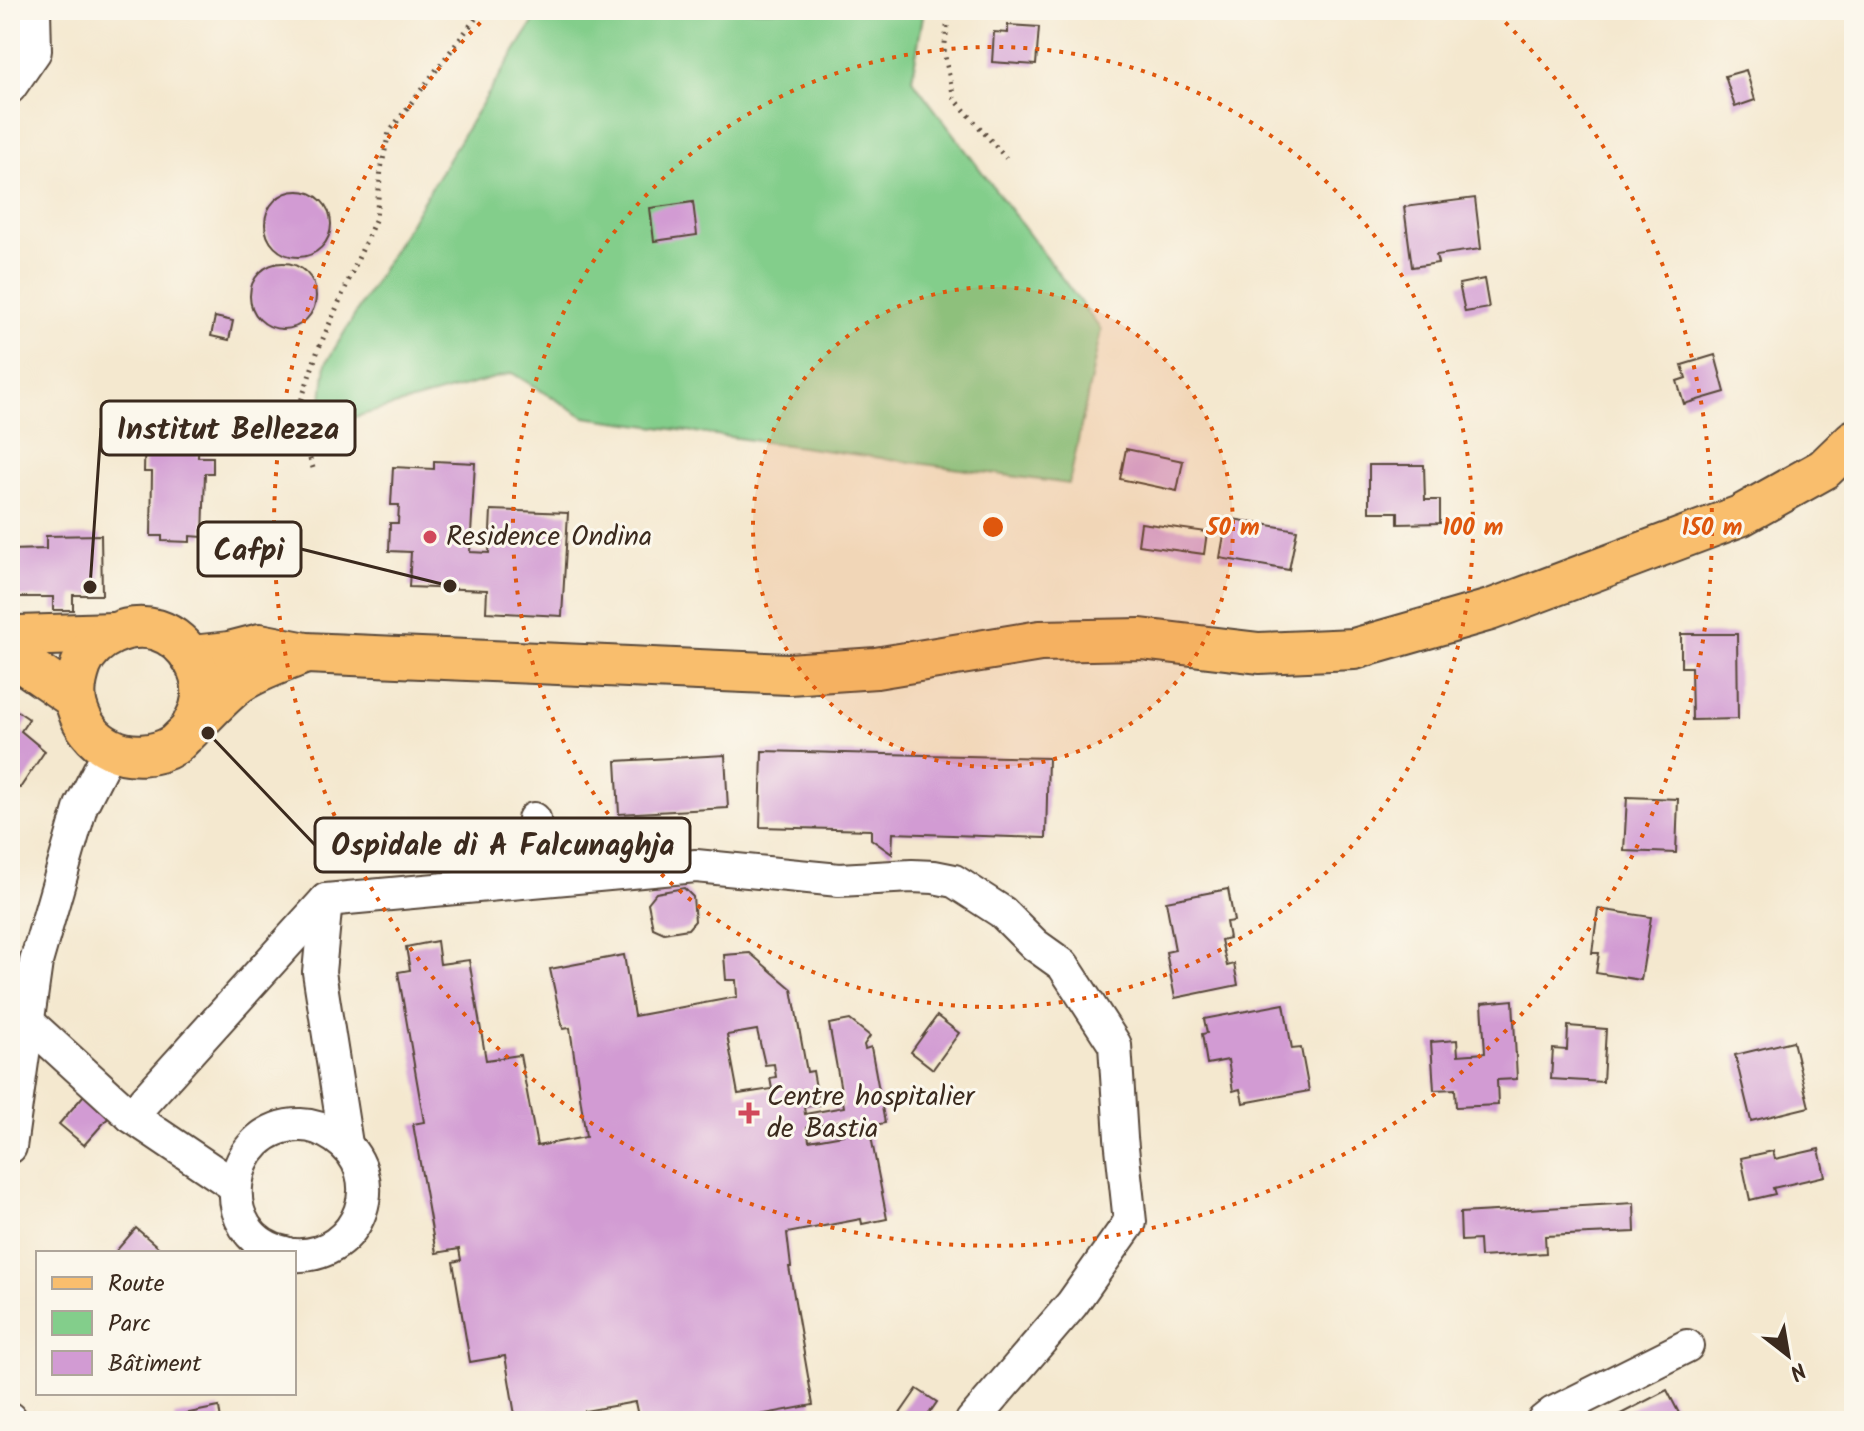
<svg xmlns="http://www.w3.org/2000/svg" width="1864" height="1431" viewBox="0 0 1864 1431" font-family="Kalam,sans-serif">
	<rect width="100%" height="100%" fill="#fbf7ec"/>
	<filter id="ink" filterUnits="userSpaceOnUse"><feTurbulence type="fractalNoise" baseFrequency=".0125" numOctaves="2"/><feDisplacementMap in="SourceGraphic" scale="16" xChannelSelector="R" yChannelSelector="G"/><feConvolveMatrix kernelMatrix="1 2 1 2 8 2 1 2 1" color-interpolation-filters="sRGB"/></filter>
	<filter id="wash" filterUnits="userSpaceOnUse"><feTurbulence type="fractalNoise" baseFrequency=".006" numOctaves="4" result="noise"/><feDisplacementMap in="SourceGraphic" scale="32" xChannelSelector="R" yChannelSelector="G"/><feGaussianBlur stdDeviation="1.8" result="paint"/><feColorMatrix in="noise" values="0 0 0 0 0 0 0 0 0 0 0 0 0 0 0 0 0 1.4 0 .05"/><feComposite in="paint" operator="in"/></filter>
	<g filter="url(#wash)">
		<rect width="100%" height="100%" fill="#f4e8cf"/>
		<polygon fill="#83ce8b" stroke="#5f7c54" stroke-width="2" points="541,10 924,10 912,79 1101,330 1069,484 585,417 512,373 319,427 326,363 473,118"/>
		<g id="blocks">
			<g fill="#d29bd3" fill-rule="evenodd">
				<polygon points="1008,25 1039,27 1036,65 992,62 994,32 1008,33"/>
				<polygon points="1746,70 1755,100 1735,107 1725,76"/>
				<circle cx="298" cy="224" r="33"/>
				<polygon points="1475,198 1481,249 1436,255 1438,263 1412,267 1404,207"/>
				<polygon points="693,202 697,235 654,241 650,208"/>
				<circle cx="283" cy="296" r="33"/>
				<polygon points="1484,279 1489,308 1465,312 1459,284"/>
				<polygon points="215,317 233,321 229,340 211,336"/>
				<polygon points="1715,355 1725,392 1684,404 1677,381 1686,378 1682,365"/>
				<polygon points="10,420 17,420 15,445 10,445"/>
				<polygon points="145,422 199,422 198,457 213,457 213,473 205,473 203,537 190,536 190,542 162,541 162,536 151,536 152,472 144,472"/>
				<polygon points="1126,449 1183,461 1177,491 1120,479"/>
				<polygon points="434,461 475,463 470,552 489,553 491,510 568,513 562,616 486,612 487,590 409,587 411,552 389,551 390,523 398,523 399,505 391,505 393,467 434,469"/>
				<polygon points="1369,465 1424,465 1425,500 1440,500 1440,523 1398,524 1398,512 1369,512"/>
				<polygon points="1227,518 1297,530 1289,570 1220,558"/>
				<polygon points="1141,523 1207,532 1204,554 1138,545"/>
				<polygon points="101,535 102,595 73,595 73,610 53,610 53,597 10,597 10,550 46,549 46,536"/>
				<polygon points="1681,634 1737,634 1738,719 1692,720 1691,667 1681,667"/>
				<polygon points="10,706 29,719 21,731 45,751 20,788 15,786 10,793"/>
				<polygon points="762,751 1048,758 1046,838 893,833 892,854 871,839 871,830 760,827"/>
				<polygon points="725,755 728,808 619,814 616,761"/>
				<polygon points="1627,797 1678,799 1676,853 1624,851"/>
				<polygon points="684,888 693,897 695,921 688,929 664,933 653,928 648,903 656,893"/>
				<polygon points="1228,889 1234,921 1226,922 1229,938 1221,940 1227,966 1234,964 1238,985 1175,998 1166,952 1175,950 1166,901"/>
				<polygon points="1598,909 1651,917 1641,980 1596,973 1599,953 1592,953"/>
				<path d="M437 941 440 964 469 960 486 1060 520 1055 537 1146 586 1137 570 1028 563 1029 550 969 624 955 634 1016 737 997 736 980H726L724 955 750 953 792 989 807 1072 813 1071 819 1105 804 1107 805 1114 844 1107 829 1024 850 1020 870 1036 864 1045 865 1049 871 1047 885 1123 869 1126 887 1219 862 1224 861 1219 787 1233 791 1267H789L813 1405 728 1421H639L635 1402 585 1411 587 1421H516L505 1356 470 1362 453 1262 461 1260 459 1249 436 1253 413 1124 424 1122 398 972 410 970 406 947ZM757 1030 765 1065 774 1064 776 1077 770 1078 772 1089 738 1094 727 1035ZM846 1120 848 1130 842 1131 843 1135 809 1141 807 1127Z"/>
				<polygon points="1513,1000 1517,1079 1497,1080 1498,1105 1456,1107 1455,1089 1434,1090 1431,1042 1457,1040 1458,1055 1485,1053 1482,1003"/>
				<polygon points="1284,1004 1292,1049 1301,1048 1309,1091 1243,1103 1240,1089 1233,1091 1228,1060 1207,1064 1202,1034 1207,1033 1204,1019"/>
				<polygon points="937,1016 959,1033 933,1069 911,1052"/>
				<polygon points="1568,1026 1606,1029 1603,1082 1551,1079 1553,1049 1567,1050"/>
				<polygon points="1793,1041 1809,1107 1751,1121 1735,1055"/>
				<polygon points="84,1095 109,1117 84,1145 59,1124"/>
				<polygon points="1819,1149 1825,1176 1773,1188 1775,1194 1750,1200 1741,1158 1773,1151 1775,1159"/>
				<polygon points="1634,1203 1635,1232 1545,1236 1546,1253 1480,1257 1479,1240 1461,1241 1460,1213"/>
				<polygon points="136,1228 165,1253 119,1253 116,1251"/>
				<polygon points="917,1389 937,1402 924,1421 908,1421 899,1415"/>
				<polygon points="1667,1390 1683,1421 1607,1421"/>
				<polygon points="219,1407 221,1421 175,1421 174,1416"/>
			</g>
		</g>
	</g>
	<g filter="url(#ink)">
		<use href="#blocks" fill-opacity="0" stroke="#574639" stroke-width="2"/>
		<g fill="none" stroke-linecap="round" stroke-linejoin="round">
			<g stroke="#574639" stroke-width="36">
				<g id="minor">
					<polyline points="10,87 35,51 34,10"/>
					<polyline points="534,819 538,880"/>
					<polyline points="326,900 319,972 346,1144"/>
					<polyline points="27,1021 131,1116 235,1186"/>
					<polyline points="131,1116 326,900 696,866 839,880 912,876 934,877 954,881 1002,912 1035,945 1063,965 1115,1045 1121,1138 1130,1222 1072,1304 972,1421"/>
					<polyline points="10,1147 36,962 81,806 110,749"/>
					<path d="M285 1253C210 1238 225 1124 301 1125 313 1125 326 1131 335 1137 391 1174 360 1259 294 1255"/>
					<polyline points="10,1418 11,1421"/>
					<polyline points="1543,1421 1553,1413 1687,1346"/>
				</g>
			</g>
			<g stroke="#574639" stroke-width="44">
				<g id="major">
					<polyline points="10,639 18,636 113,633"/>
					<polyline points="192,656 229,652 260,644 306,653 789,674 876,668 1040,641 1141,639 1259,653 1354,649 1490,610 1740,516 1824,469 1854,440"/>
					<polyline points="10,657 17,659 75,699"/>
					<path d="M190 730C193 722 198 715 200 707 209 676 188 640 157 630 128 622 93 637 81 665 76 679 73 692 77 707 82 724 93 740 110 748 129 758 155 757 174 745 178 742 183 736 187 733 203 717 218 700 235 686 252 672 286 661 306 653"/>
				</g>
			</g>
			<g stroke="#574639" stroke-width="5" stroke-dasharray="2 6" stroke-linecap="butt">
				<polyline points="949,10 944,52 954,98 1006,158"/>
				<polyline points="313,468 296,416 318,350 376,218 381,169 389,132 482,10"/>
			</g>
			<use href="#minor" stroke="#fff" stroke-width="32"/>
			<use href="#major" stroke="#f9be6d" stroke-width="40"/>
		</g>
	</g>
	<circle cx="993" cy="527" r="240" fill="#df570d" fill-opacity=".12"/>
	<g fill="none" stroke="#df570d" stroke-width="4" stroke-dasharray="4 8">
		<circle cx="993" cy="527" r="240"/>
		<circle cx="993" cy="527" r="480"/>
		<path d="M1497 14A719 719 0 1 1 489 14"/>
	</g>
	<g fill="#d1495b" stroke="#fbf7ec" stroke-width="3">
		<circle cx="430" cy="537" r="8"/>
		<path d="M745 1101h8v8h8v8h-8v8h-8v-8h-8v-8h8z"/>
	</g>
	<g text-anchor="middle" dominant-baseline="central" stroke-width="6" stroke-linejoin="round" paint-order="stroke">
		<g font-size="28" fill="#3b2a1e" stroke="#fbf7ec" text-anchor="start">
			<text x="446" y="537">Residence Ondina</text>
			<text x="767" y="1097">Centre hospitalier<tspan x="767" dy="32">de Bastia</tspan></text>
		</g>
	</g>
	<circle cx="993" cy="527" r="12" fill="#df570d" stroke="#fbf7ec" stroke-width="4"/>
	<g font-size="24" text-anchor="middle" font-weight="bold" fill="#df570d" stroke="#fbf7ec" stroke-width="6" stroke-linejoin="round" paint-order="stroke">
		<text x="1233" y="535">50 m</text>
		<text x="1473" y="535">100 m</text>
		<text x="1712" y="535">150 m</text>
	</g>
	<path fill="none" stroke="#3b2a1e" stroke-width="3" d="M90 587L101 428M450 586L301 549M208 733L315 845"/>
	<g fill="#3b2a1e" stroke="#fbf7ec" stroke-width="3">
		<circle cx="90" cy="587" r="8"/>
		<circle cx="450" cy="586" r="8"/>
		<circle cx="208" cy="733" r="8"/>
	</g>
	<g fill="#fbf7ec" stroke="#3b2a1e" stroke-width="3">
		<rect x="101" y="401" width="254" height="54" rx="8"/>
		<rect x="198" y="522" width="103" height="54" rx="8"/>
		<rect x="315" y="818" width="375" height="54" rx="8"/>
	</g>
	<g font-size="30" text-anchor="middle" font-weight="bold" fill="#3b2a1e">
		<text x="228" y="439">Institut Bellezza</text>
		<text x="249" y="560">Cafpi</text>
		<text x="503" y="855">Ospidale di A Falcunaghja</text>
	</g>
	<rect width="1864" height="1431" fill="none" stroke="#fbf7ec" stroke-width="40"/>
	<rect x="36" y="1251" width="260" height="144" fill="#fbf7ec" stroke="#aea59a" stroke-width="2"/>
	<rect x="52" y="1277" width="40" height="12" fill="#f9be6d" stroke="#aea59a" stroke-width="2"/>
	<text x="108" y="1291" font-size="24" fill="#3b2a1e">Route</text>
	<rect x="52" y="1311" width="40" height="24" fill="#83ce8b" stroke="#aea59a" stroke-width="2"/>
	<text x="108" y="1331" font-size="24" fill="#3b2a1e">Parc</text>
	<rect x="52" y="1351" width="40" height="24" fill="#d29bd3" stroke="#aea59a" stroke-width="2"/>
	<text x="108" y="1371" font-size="24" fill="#3b2a1e">Bâtiment</text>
	<g transform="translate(1788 1355) rotate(149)" stroke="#fbf7ec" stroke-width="6" paint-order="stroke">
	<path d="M0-6L14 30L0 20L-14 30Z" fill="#3b2a1e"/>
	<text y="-12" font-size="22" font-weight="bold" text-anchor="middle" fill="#3b2a1e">N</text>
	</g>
</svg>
